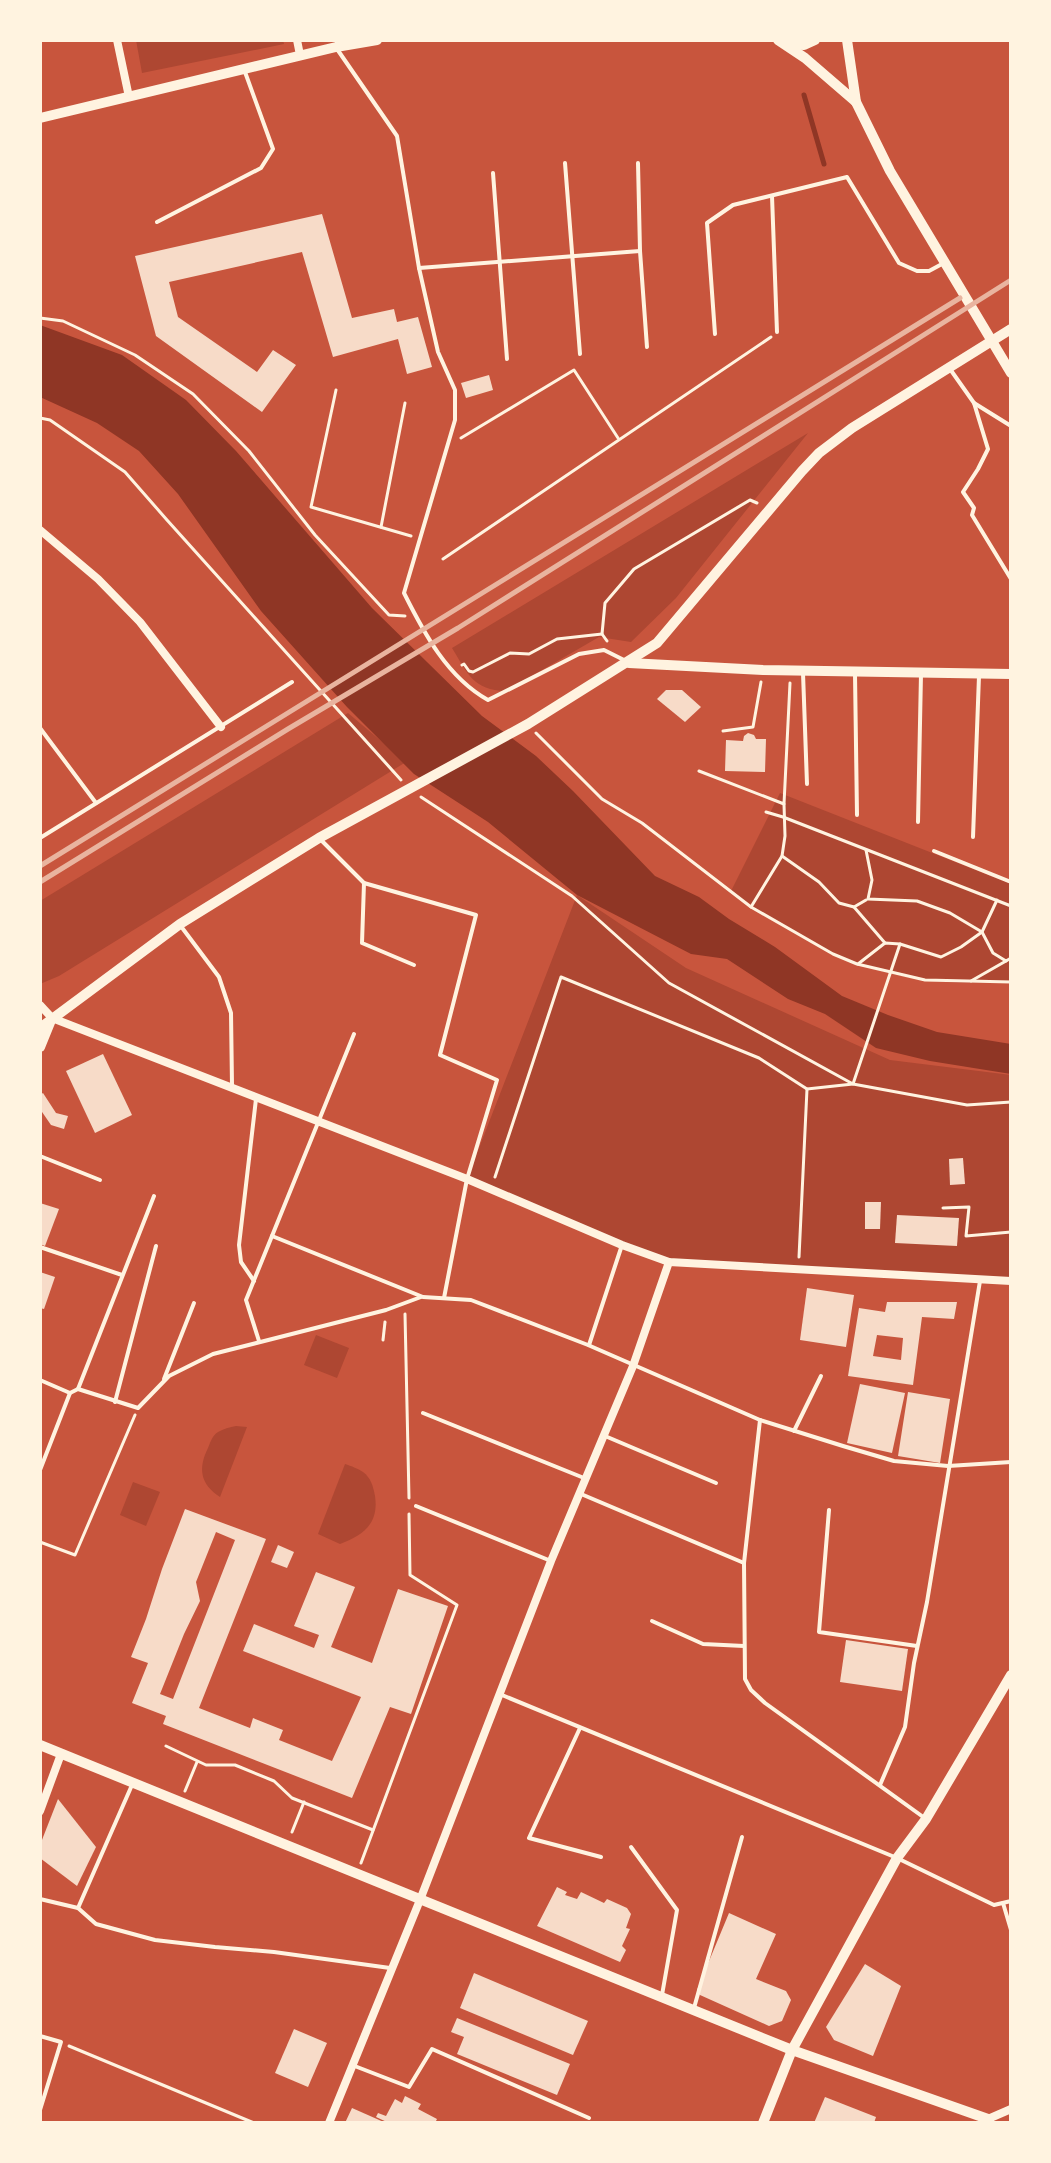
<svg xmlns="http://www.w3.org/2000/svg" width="1051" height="2163" viewBox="0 0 1051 2163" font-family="Poppins,sans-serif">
	<rect width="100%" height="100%" fill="#c8553d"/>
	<g fill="#ae4732">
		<polygon points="136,40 283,40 284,44 142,73"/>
		<path d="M808 433 676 598 631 642 599 637 506 691C473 690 468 674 452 648Z"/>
		<polygon points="348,713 406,762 59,976 40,984 40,901"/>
		<path d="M780 793 1011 884V982C983 982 953 984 925 980 858 972 784 933 731 891Z"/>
		<polygon points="577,895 686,968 890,1060 1011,1075 1011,1278 669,1262 467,1179"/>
		<polygon points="316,1335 349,1348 337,1378 304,1365"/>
		<path d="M236 1426 247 1427 220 1497C200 1484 198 1468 208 1448 211 1441 212 1436 218 1432 223 1429 230 1427 236 1426Z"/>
		<path d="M345 1464C351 1466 359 1469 363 1472 371 1478 373 1486 375 1496 379 1523 364 1535 340 1544L318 1534Z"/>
		<polygon points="133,1482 160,1492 146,1526 120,1515"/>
	</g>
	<polygon fill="#8f3625" points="40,325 122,355 186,400 236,451 372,608 482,716 536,756 573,791 655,876 699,897 729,919 775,947 842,996 888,1015 937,1032 1011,1044 1011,1074 930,1061 876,1048 825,1014 788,999 727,959 691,954 577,895 488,822 414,774 347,707 261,611 178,494 139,451 97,423 40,397"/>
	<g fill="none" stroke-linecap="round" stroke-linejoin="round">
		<polyline stroke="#8f3625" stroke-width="5" points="804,95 824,164"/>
	</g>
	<g fill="#f7dbc8" fill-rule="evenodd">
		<polygon points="322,214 352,318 394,309 397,322 418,317 432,367 407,374 398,339 333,357 302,252 169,282 178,317 257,372 273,350 296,365 262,412 156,336 135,256"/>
		<polygon points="489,375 493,390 466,398 461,383"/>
		<polygon points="666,690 682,690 701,707 685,722 657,699"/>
		<polygon points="748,733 754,735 756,739 766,739 765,772 725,771 726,740 743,741 744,736"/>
		<polygon points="103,1054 132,1115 95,1133 66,1071"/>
		<polygon points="43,1093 56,1113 68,1116 64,1129 51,1125 40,1109 40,1095"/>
		<polygon points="963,1158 965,1184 950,1185 949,1159"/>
		<polygon points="865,1202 881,1202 880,1229 865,1229"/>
		<polygon points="40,1203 59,1209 45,1246 40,1244"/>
		<polygon points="897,1215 959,1218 957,1246 895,1243"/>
		<polygon points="40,1272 55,1277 44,1309 40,1308"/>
		<polygon points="807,1288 854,1295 846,1347 800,1340"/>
		<path d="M887 1302H957L954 1319 922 1317 913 1385 848 1376 859 1308 885 1312ZM877 1335 903 1338 901 1360 873 1356Z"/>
		<polygon points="860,1384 905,1393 892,1453 847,1443"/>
		<polygon points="908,1392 950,1399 940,1463 898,1456"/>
		<path d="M185 1509 266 1539 199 1708 250 1728 253 1718 283 1730 279 1740 332 1761 361 1697 243 1651 254 1624 314 1648 319 1635 294 1626 316 1572 355 1587 331 1647 372 1663 398 1589 448 1606 411 1714 390 1707 352 1798 163 1724 166 1716 132 1703 148 1663 131 1657 146 1619 162 1569ZM216 1532 235 1540 173 1699 160 1694 184 1634 200 1601 196 1582Z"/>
		<polygon points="278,1545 294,1552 287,1568 271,1562"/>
		<polygon points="846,1640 908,1649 902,1691 840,1682"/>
		<polygon points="58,1799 96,1847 77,1886 40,1858 40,1845"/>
		<polygon points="557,1887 567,1892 565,1895 577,1899 581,1892 604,1903 607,1899 627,1908 631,1914 626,1928 630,1929 622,1946 626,1950 620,1962 537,1926"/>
		<polygon points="729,1913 776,1934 756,1979 786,1991 791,2000 782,2021 769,2026 700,1995 697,1990"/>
		<polygon points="865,1964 901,1986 873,2056 834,2040 826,2027"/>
		<polygon points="474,1973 588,2021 573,2055 460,2008"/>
		<polygon points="457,2018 570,2064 557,2095 457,2054 464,2037 451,2032"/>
		<polygon points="294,2029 327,2043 308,2087 275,2073"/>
		<polygon points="405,2096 421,2104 418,2109 437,2119 435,2123 389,2123 376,2117 378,2113 386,2116 395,2099 402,2103"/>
		<polygon points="825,2097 876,2117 874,2123 814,2123"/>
		<polygon points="352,2108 386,2123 345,2123"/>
	</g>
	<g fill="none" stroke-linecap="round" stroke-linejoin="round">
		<g stroke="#fff3e0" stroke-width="3">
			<polyline points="40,318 63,321 135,355 193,394 249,451 315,535 389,615 405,616"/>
			<polyline points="336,390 311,507 411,536"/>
			<polyline points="40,418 50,420 125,472 167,520 401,780"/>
			<polyline points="461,438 574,370 618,438"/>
			<polyline points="381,527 405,403"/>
			<polyline points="443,559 771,337"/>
			<polyline points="607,641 602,634 605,603 634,569 750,500 757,503"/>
			<polyline points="462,665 464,664 469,671 473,672 510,653 529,654 557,639 602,634"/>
			<polyline points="723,731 753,727 761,682"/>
			<polyline points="536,733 602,799 642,823 751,907 833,954 857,964 925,980 1011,982"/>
			<polyline points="699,771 784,804 790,683"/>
			<polyline points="421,797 572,896 669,983 853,1084 967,1105 1011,1102"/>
			<polyline points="766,812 783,817 1011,906"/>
			<polyline points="866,850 872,880 868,899 917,901 950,913 982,932 993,953 1006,961 1011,958"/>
			<polyline points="782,856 819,882 839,903 854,907 866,900"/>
			<polyline points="751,907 782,856 785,836 784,804"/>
			<polyline points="854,907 885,943"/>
			<polyline points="858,964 885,943 900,944 941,957 961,947 982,932 997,900"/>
			<polyline points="971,981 1006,961"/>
			<polyline points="495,1177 561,977 759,1058 807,1089 853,1084 900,944"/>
			<polyline points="943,1208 969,1207 966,1236 1011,1232"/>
			<polyline points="799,1257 807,1089"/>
			<polyline points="405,1314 409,1498"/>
			<polyline points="383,1340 385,1322"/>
			<polyline points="40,1542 75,1555 135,1415"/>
			<polyline points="166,1746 206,1765 235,1765 274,1781 292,1798 373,1830"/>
			<polyline points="185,1791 197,1762"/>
			<polyline points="292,1832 304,1802"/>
			<polyline points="361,1863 457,1605 410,1575 409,1514"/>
			<polyline points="69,2046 254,2123"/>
		</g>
		<g stroke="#fff3e0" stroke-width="4">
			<path d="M337 49 397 136 419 268 438 352 455 390V420L404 593C424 633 447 677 488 700L579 654 604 650 626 661"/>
			<polyline points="565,163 580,354"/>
			<polyline points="638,163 640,251 647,347"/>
			<polyline points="493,173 507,359"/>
			<polyline points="772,196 777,332"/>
			<polyline points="157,222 261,168 273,149 245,72"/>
			<polyline points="419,268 640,251"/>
			<polyline points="715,334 707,223 733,205 847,177 899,263 917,271 929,271 942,264"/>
			<polyline points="950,369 974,403 1011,426"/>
			<polyline points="974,403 988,449 978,469 963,492 974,508 972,515 1011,579"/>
			<polyline points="803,673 807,784"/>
			<polyline points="855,674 857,815"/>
			<polyline points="40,728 96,803"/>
			<polyline points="918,822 921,674"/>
			<polyline points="973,837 979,676"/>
			<polyline points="40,838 292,682"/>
			<polyline points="321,840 364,883 476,915 440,1055 497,1080 467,1179 444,1298"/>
			<polyline points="934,851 1011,882"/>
			<polyline points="364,883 362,943 414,965"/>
			<polyline points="180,925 219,977 231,1013 232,1085"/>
			<polyline points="40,1156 100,1180"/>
			<polyline points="272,1236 423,1297 471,1300 588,1345 760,1420 843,1446 894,1461 948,1466 1011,1462"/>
			<polyline points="40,1247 122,1275"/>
			<polyline points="254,1281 241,1262 239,1245 256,1099"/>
			<polyline points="259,1341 246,1300 354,1034"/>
			<polyline points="589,1345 622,1245"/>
			<polyline points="164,1379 194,1303"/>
			<polyline points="40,1380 70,1393"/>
			<polyline points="78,1389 154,1196"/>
			<polyline points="115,1402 156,1246"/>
			<polyline points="423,1413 584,1478"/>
			<polyline points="760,1420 744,1563 745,1679 751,1690 765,1703 926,1819"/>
			<polyline points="794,1431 821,1376"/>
			<polyline points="605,1436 716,1483"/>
			<polyline points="40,1470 70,1393 78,1389 138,1408 169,1376 213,1354 386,1310 421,1297"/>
			<polyline points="581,1494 744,1563"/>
			<polyline points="416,1506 551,1561"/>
			<polyline points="829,1510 819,1632 917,1646"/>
			<polyline points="652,1621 703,1644 744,1646"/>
			<polyline points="502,1695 897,1858 994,1905 1011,1901"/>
			<polyline points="580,1728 529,1838 601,1857"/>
			<polyline points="880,1785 905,1727 914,1663 927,1602 980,1281"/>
			<polyline points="631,1847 677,1910 662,1995"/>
			<polyline points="40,1899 78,1908 96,1924 155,1940 215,1947 274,1952 390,1968"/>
			<polyline points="1003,1903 1011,1930"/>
			<polyline points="78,1908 132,1785"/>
			<polyline points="694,2008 742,1837"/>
			<polyline points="40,2036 61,2042 40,2110"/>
			<polyline points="352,2065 409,2087 432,2049 589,2118"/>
		</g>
		<g stroke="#fff3e0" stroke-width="8">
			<polyline points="117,40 129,97"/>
			<polyline points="297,40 300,55"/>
			<polyline points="40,530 98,579 140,622 221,727"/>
			<polyline points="40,1005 52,1018 467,1179 622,1245 669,1262 1011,1281"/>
			<polyline points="40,1811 61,1754"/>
			<polyline points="988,2119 1011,2109"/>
			<polyline points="329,2123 420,1900 551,1561 633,1366 669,1262"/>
		</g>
		<g stroke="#fff3e0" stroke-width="10">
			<polyline points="778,40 805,58 856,102"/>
			<polyline points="847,40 856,102 890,171 1011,373"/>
			<polyline points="786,44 804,45 815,40"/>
			<polyline points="40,118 336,47 377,40"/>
			<polyline points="629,663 763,670 1011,674"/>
			<polyline points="40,1028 180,924 319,838 528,724 657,643 802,471 819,453 852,428 1011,329"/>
			<polyline points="40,1047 51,1020"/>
			<polyline points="40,1745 792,2050 988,2119 989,2123"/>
			<polyline points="763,2123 792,2050 897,1858 926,1819 1011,1675"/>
		</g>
		<g stroke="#e9b49f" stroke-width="5">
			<polyline points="40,866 960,298"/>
			<polyline points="40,882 288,729 458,628 1011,280"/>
		</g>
	</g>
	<rect width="1051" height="2163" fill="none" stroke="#fff3e0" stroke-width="84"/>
</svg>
